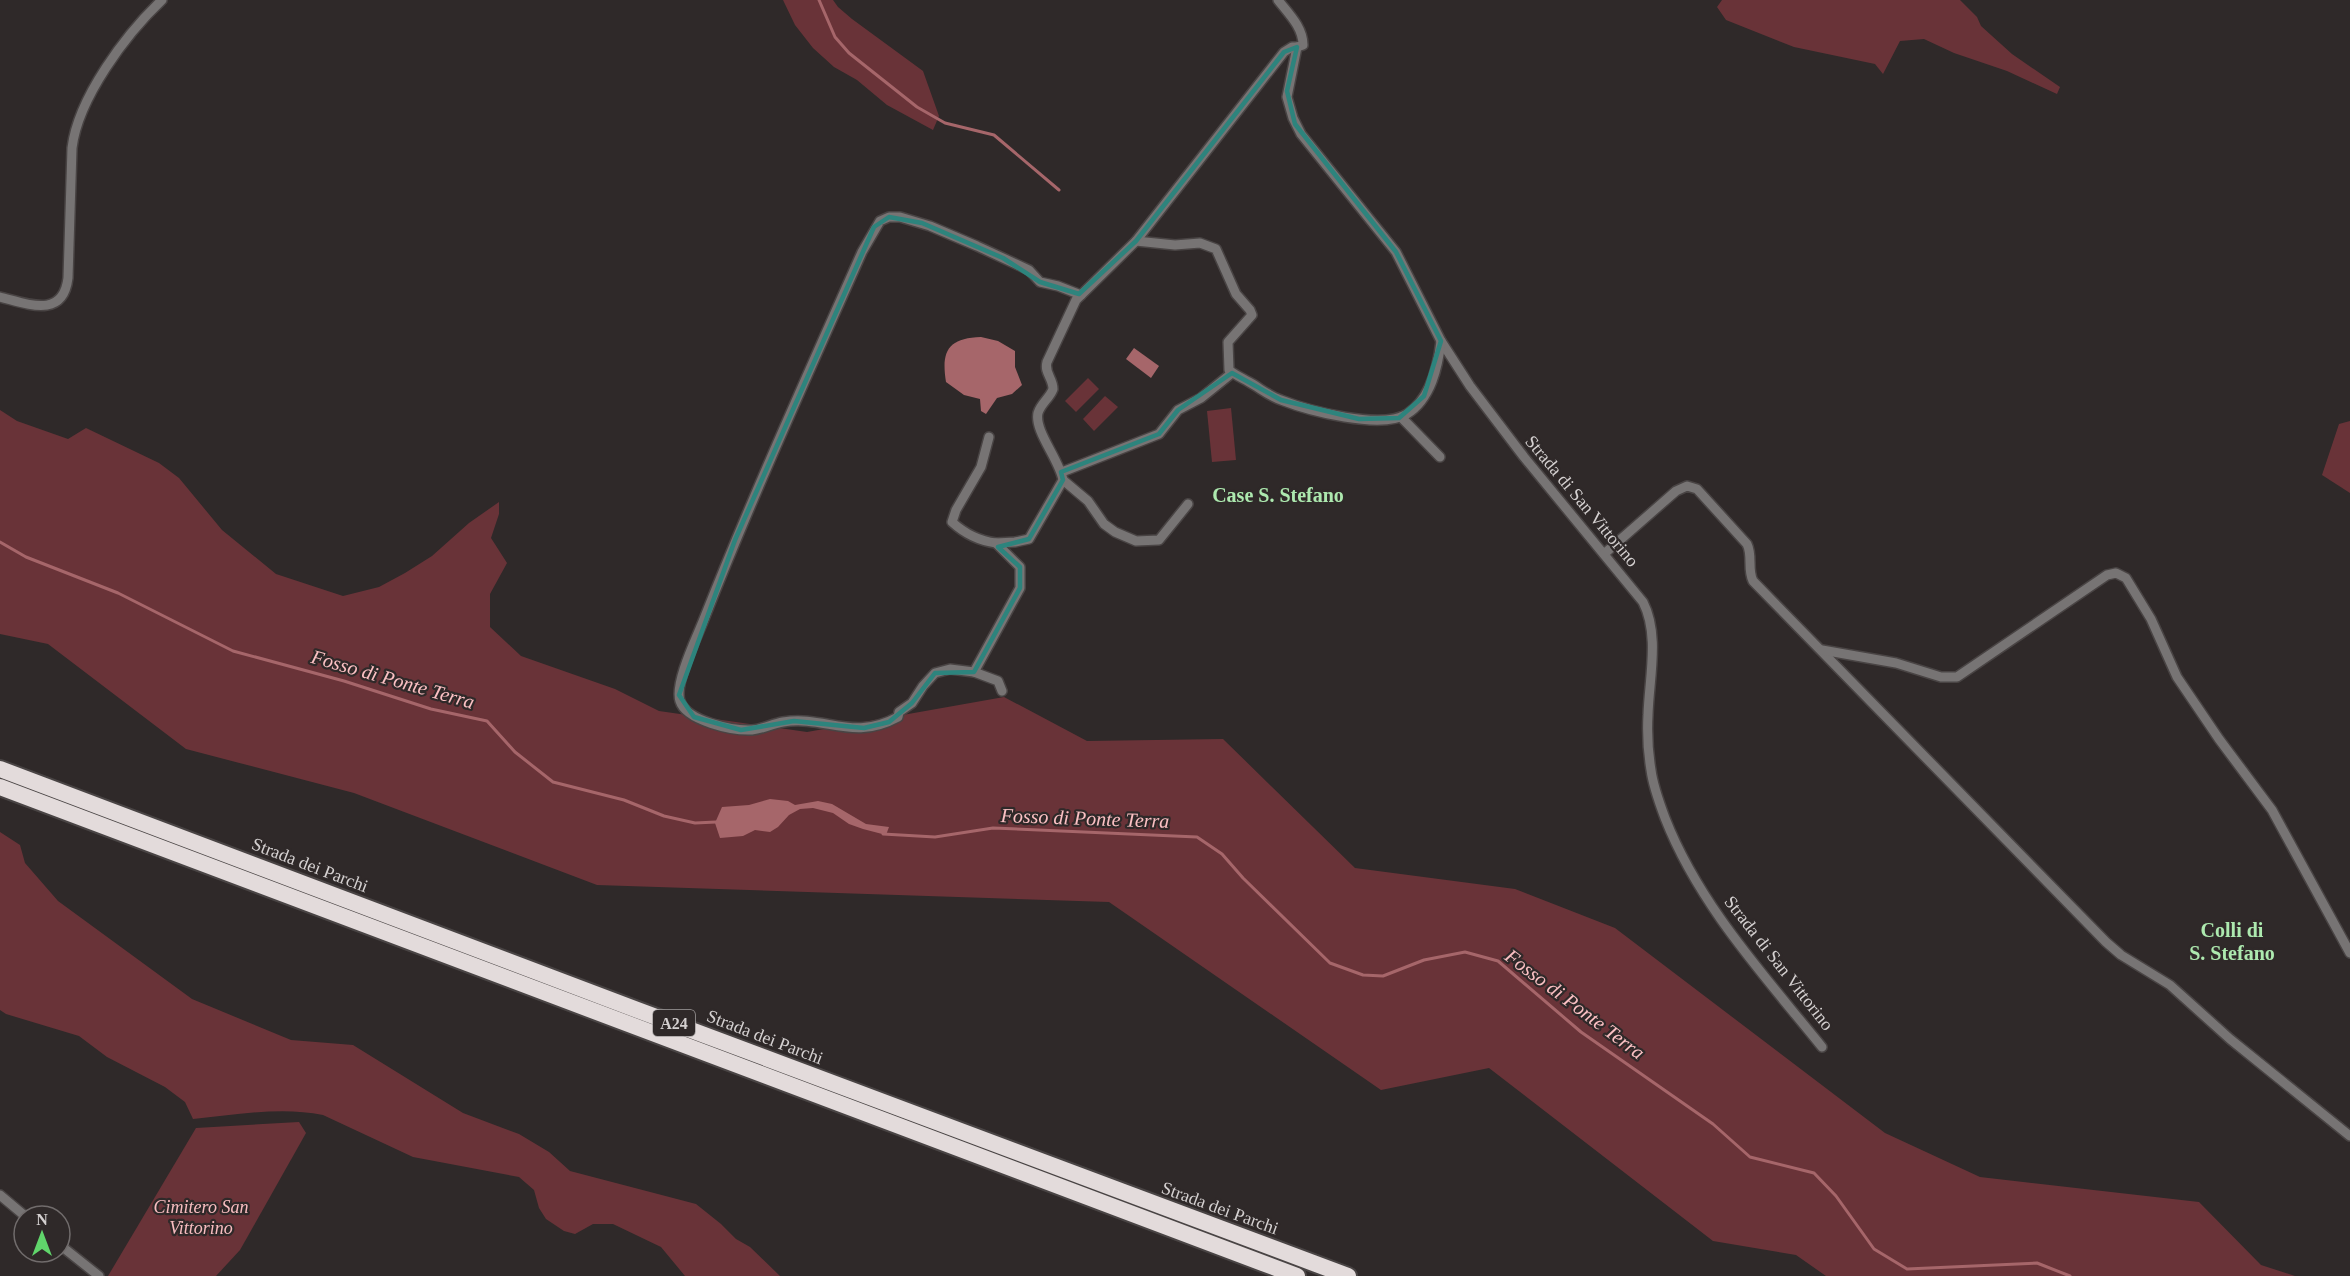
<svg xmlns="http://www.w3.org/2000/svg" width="2350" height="1276" viewBox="0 0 2350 1276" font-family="Georgia,serif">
	<rect width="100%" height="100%" fill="#2f2929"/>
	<g fill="#693338">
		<polygon points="783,0 833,0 838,7 852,19 923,71 939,116 933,130 887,105 857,80 834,67 813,48 795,25"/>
		<polygon points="1722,0 1960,0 1977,17 1981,26 2012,54 2060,87 2057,94 2007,71 1954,53 1924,39 1900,41 1883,74 1875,64 1794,47 1726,20 1717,7"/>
		<polygon points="1088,378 1099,389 1076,412 1065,401"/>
		<polygon points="1105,396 1118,407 1094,431 1083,419"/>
		<polygon points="1231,408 1236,460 1212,462 1207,411"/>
		<polygon points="0,410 17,421 68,439 86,428 159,463 179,478 222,530 276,574 343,596 379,587 405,573 432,556 469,523 499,502 499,514 491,538 507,563 490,594 490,627 521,656 615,689 659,711 807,732 1004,697 1087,741 1223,739 1355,868 1515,889 1615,928 1885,1133 1980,1177 2199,1202 2261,1265 2295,1276 1826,1276 1796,1255 1713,1241 1489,1068 1381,1090 1109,902 597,885 354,793 186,749 48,644 0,634"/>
		<polygon points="2350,421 2350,493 2322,475 2339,424"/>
		<path d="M0 832 20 845 25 863 58 901 192 999 291 1040 353 1045 463 1113 519 1134 549 1152 570 1171 696 1204 721 1224 736 1239 750 1247 780 1276H685L661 1247 613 1224H593L575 1234 564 1231 546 1219 539 1208 534 1190 519 1177 413 1157 323 1115C281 1106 236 1115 193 1119L185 1102 165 1087 107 1057 79 1036 6 1014 0 1010Z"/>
		<polygon points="299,1122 306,1133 240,1250 216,1276 108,1276 196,1128"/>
	</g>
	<g fill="#a6666a">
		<path d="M981 337 998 341 1015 351V367L1022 385 1012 394 997 398 986 414 981 411 980 399 964 395 946 382C941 351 948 338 981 337Z"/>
		<polygon points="1134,348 1159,366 1151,378 1126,359"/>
		<polygon points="770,799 788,801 795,805 818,801 832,804 866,824 889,827 886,835 863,829 849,824 833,813 813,808 800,809 789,815 778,827 770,832 755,830 743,836 720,838 715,823 722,807 749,805"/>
	</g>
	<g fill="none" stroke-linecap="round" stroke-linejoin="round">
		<g stroke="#a6666a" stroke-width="3">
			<polyline points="819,0 835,37 849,53 917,107 945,123 994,135 1059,190"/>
			<polyline points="0,542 26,557 118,593 233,651 344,681 431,709 487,721 515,752 553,782 624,800 664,816 695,823 716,822"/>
			<polyline points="883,834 935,837 993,828 1197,837 1222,854 1243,878 1330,963 1363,975 1383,976 1424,960 1465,952 1498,961 1581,1032 1713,1124 1750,1157 1814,1173 1836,1196 1874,1249 1907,1269 2037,1263 2070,1276"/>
		</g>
		<g stroke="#494444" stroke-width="12">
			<g id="street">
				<path d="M1278 0C1288 13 1303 27 1303 45L1297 47 1287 97 1293 118 1301 134 1396 252 1441 341 1470 386 1524 457 1643 602C1660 635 1649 679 1648 715 1647 733 1648 752 1651 770 1653 786 1659 802 1665 818 1699 905 1764 975 1822 1047"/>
				<path d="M1136 241 1175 245 1200 243 1216 249 1236 294 1250 310 1252 315 1228 342 1229 370C1235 375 1242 378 1249 382 1260 388 1269 396 1281 400 1309 411 1381 430 1407 414 1431 399 1438 367 1441 341"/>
				<path d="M0 297C28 304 63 319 68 278L72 148C78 98 126 34 162 0"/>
				<polyline points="1401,417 1440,457"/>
				<path d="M989 437 981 467 956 510 952 522C964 533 980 541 996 543"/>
				<polyline points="1062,472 1159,434 1178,410 1201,398 1232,373"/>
				<polyline points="1063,480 1088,501 1104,524 1115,532 1136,541 1159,540 1188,504"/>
				<path d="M1604 554 1676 491 1687 486 1697 489 1747 544C1753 556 1747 569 1753 581L2106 942 2121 955 2170 985 2230 1039 2350 1136"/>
				<polyline points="1822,650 1896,663 1941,677 1957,677 2107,575 2116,573 2126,578 2151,619 2177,677 2219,739 2272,810 2350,953"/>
				<path d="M974 672 950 669 935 673 923 686 912 703 899 712 898 717C852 742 826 715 783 722 772 724 763 729 752 730 733 731 686 721 680 701 674 683 697 637 704 619 753 495 808 374 862 252L880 221 889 217H900L930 226 977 246 1029 270 1040 282 1058 286 1081 295"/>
				<path d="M1002 691 998 681 974 672 1020 588V567L996 543 1015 542 1029 539 1063 480C1059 459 1034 431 1038 413 1041 403 1050 398 1053 389 1053 378 1044 373 1047 362L1076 300 1136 241 1284 52 1292 47H1297"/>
				<polyline points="0,1195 25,1216"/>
				<polyline points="60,1245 99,1276"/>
			</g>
		</g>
		<g stroke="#494444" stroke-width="20">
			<g id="highway">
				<path d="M0 769C449 938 898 1110 1348 1276"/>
				<polyline points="0,787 1297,1276"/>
			</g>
		</g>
		<use href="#street" stroke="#777474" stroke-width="9"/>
		<use href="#highway" stroke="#e3dbdb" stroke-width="16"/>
	</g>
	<path fill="none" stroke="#2d847d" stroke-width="4.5" stroke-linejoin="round" d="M1297 47 1287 91 1295 124 1396 252 1441 341 1424 396 1399 418 1359 419 1281 400 1232 373 1178 410 1159 434 1061 472 1063 480 1029 539 998 547 1020 567V588L974 672 935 673 912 703 889 722 864 728 794 721 741 730 694 717 679 695 735 540 874 227 889 217 922 223 1003 258 1040 282 1079 294 1136 241 1284 52Z"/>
	<g text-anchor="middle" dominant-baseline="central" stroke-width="4.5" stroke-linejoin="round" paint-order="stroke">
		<rect fill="#2f2929" stroke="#a29e9e" stroke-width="1.5" x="653" y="1010" width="42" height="26" rx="4.5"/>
		<g font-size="16" font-weight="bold" fill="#d4d0d0">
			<text x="674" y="1023">A24</text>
		</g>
		<g font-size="18" fill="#d4d0d0" stroke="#2f2929">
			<text transform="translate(1582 501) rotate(50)">Strada di San Vittorino</text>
			<text transform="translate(310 865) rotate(21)">Strada dei Parchi</text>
			<text transform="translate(1779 963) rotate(52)">Strada di San Vittorino</text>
			<text transform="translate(765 1037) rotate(21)">Strada dei Parchi</text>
			<text transform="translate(1220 1208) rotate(20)">Strada dei Parchi</text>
		</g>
		<g font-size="18" font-style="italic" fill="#f8bdc0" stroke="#2f2929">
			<text x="201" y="1207">Cimitero San<tspan x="201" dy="21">Vittorino</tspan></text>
		</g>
		<g font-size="20" font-weight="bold" fill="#ade9af" stroke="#2f2929">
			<text x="1278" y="495">Case S. Stefano</text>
			<text x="2232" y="930">Colli di<tspan x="2232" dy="23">S. Stefano</tspan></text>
		</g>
		<g font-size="20" font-style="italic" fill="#fbc0c3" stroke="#2f2929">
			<text transform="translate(393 679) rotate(16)">Fosso di Ponte Terra</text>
			<text transform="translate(1085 818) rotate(2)">Fosso di Ponte Terra</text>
			<text transform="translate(1575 1004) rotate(37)">Fosso di Ponte Terra</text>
		</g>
	</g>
	<g transform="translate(42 1234)"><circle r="28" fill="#2f2929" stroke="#716c6c" stroke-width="1.5"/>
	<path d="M0-4.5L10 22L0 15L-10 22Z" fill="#60d56b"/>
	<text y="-9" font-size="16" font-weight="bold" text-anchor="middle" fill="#d4d0d0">N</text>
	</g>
</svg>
